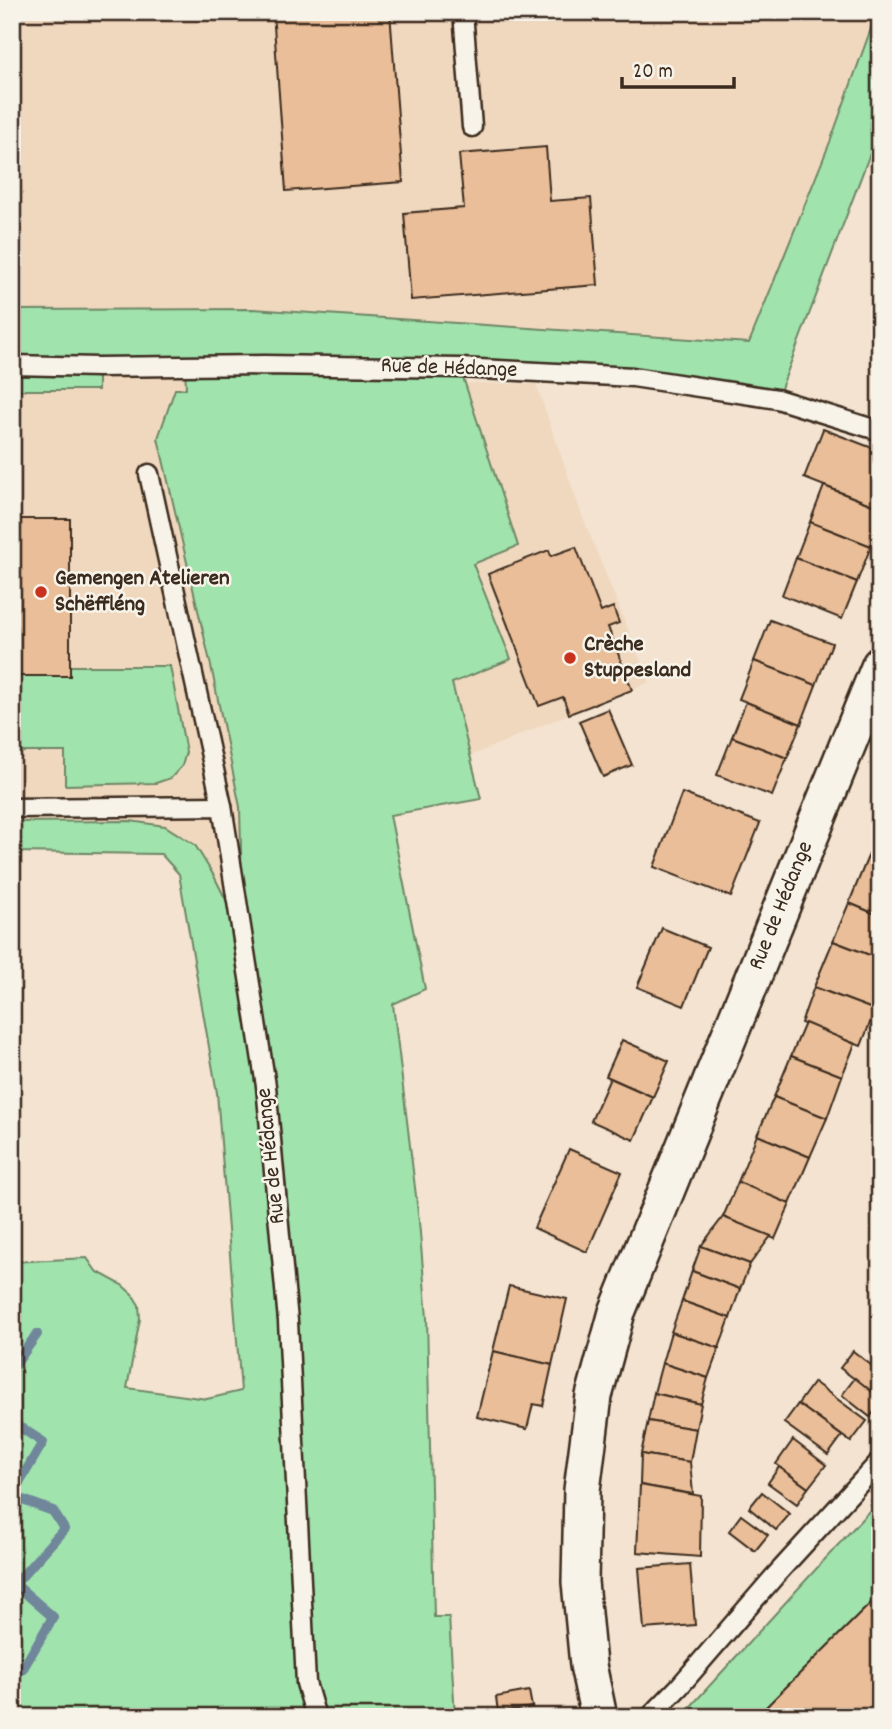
<svg xmlns="http://www.w3.org/2000/svg" width="892" height="1729" viewBox="0 0 892 1729" font-family="Dekko,sans-serif">
	<rect width="100%" height="100%" fill="#f3e3d0"/>
	<filter id="ink" filterUnits="userSpaceOnUse"><feTurbulence type="fractalNoise" baseFrequency=".0143" numOctaves="2"/><feDisplacementMap in="SourceGraphic" scale="14" xChannelSelector="R" yChannelSelector="G"/><feConvolveMatrix kernelMatrix="1 2 1 2 8 2 1 2 1" color-interpolation-filters="sRGB"/></filter>
	<g filter="url(#ink)">
		<g fill="#f0d8bf">
			<polygon points="12,12 877,12 830,142 749,343 253,309 12,310"/>
			<polygon points="98,367 185,367 211,666 240,808 243,936 214,876 195,846 165,826 130,821 12,822 12,390 98,390"/>
			<polygon points="379,382 536,384 583,518 649,682 632,690 569,714 470,756"/>
		</g>
		<g fill="#a1e3ad" stroke="#6e8666" stroke-width="2">
			<polygon points="877,12 880,12 880,127 777,399 460,368 518,546 473,564 511,659 452,683 481,799 390,815 425,989 393,1004 419,1221 427,1318 434,1617 449,1617 455,1717 12,1717 12,1262 87,1258 96,1271 122,1285 132,1294 139,1305 140,1319 127,1388 207,1399 241,1391 217,1093 179,874 161,854 12,852 12,822 130,821 165,826 195,845 214,876 243,934 240,807 211,666 158,438 175,389 186,389 185,367 98,367 98,390 12,390 12,310 253,309 749,343 830,142"/>
			<polygon points="70,666 170,666 186,752 182,766 171,778 156,783 65,785 65,752 12,752 12,676 70,676"/>
			<polygon points="880,1499 880,1594 756,1717 681,1717"/>
		</g>
		<g fill="none" stroke-linecap="round" stroke-linejoin="round">
			<g stroke="#70869b" stroke-width="10">
				<polyline points="12,1369 37,1334"/>
				<polyline points="12,1422 43,1442 12,1495"/>
				<polyline points="12,1496 53,1511 64,1529 15,1584 53,1617 22,1670"/>
			</g>
		</g>
		<g fill="#e9be98" stroke="#3b2a1e" stroke-width="2">
			<polygon points="273,12 390,12 403,182 286,191"/>
			<polygon points="546,147 550,201 591,198 598,285 411,300 404,213 464,208 459,154"/>
			<polygon points="823,429 880,451 880,508 804,478"/>
			<polygon points="824,486 880,508 880,522 871,546 810,522"/>
			<rect x="12" y="519" width="58" height="157"/>
			<polygon points="810,522 871,546 857,582 796,558"/>
			<polygon points="576,547 601,612 613,607 619,623 608,627 632,690 569,714 563,697 539,706 488,574 549,550 551,556"/>
			<polygon points="796,558 857,582 842,619 782,595"/>
			<polygon points="770,620 832,643 816,685 754,661"/>
			<polygon points="754,661 816,685 801,724 739,699"/>
			<polygon points="746,702 801,724 787,758 732,737"/>
			<polygon points="608,709 632,765 603,777 579,721"/>
			<polygon points="732,737 787,758 772,796 717,775"/>
			<polygon points="682,793 760,823 731,897 654,867"/>
			<polygon points="880,827 880,916 849,903"/>
			<polygon points="849,903 880,916 880,959 833,941"/>
			<polygon points="662,928 708,947 684,1006 637,987"/>
			<polygon points="833,941 880,959 880,997 875,1010 814,987"/>
			<polygon points="814,987 875,1010 861,1046 801,1023"/>
			<polygon points="805,1023 855,1044 842,1076 791,1056"/>
			<polygon points="622,1040 669,1061 653,1097 606,1076"/>
			<polygon points="791,1056 842,1076 827,1118 774,1097"/>
			<polygon points="610,1078 653,1097 634,1140 591,1121"/>
			<polygon points="774,1097 827,1118 810,1157 757,1135"/>
			<polygon points="757,1135 810,1157 790,1204 738,1182"/>
			<polygon points="569,1149 622,1172 587,1252 534,1228"/>
			<polygon points="738,1182 790,1204 775,1239 723,1217"/>
			<polygon points="723,1217 771,1236 750,1264 701,1246"/>
			<polygon points="701,1246 750,1264 740,1289 692,1271"/>
			<polygon points="692,1271 740,1289 730,1318 682,1301"/>
			<polygon points="509,1286 567,1299 552,1365 493,1351"/>
			<polygon points="682,1301 730,1318 719,1348 671,1332"/>
			<polygon points="671,1332 719,1348 708,1378 662,1363"/>
			<polygon points="493,1351 552,1365 543,1406 533,1404 527,1429 477,1417"/>
			<polygon points="853,1351 880,1372 880,1398 840,1368"/>
			<polygon points="662,1363 708,1378 701,1404 654,1393"/>
			<polygon points="855,1378 880,1398 880,1404 870,1417 842,1395"/>
			<polygon points="814,1382 867,1421 851,1442 798,1404"/>
			<polygon points="654,1393 701,1404 696,1429 648,1421"/>
			<polygon points="798,1404 842,1436 828,1455 784,1423"/>
			<polygon points="648,1421 696,1429 690,1462 641,1454"/>
			<polygon points="793,1440 826,1465 808,1488 776,1464"/>
			<polygon points="641,1454 690,1462 693,1494 640,1485"/>
			<polygon points="779,1467 808,1488 797,1504 768,1483"/>
			<polygon points="640,1485 701,1496 700,1557 637,1552"/>
			<polygon points="762,1492 790,1514 776,1530 749,1508"/>
			<polygon points="741,1515 768,1535 755,1551 729,1531"/>
			<polygon points="690,1564 695,1625 644,1629 639,1568"/>
			<polygon points="880,1594 880,1705 868,1717 756,1717"/>
			<polygon points="529,1691 532,1707 498,1712 496,1697"/>
		</g>
		<g fill="none" stroke-linecap="round" stroke-linejoin="round">
			<g stroke="#3b2a1e" stroke-width="23">
				<g id="service">
					<polyline points="463,12 472,127"/>
					<polyline points="12,365 98,367 265,365 460,368 633,377 777,399 880,431"/>
					<polyline points="149,474 222,806"/>
					<polyline points="12,808 222,806 266,1086 288,1321 306,1683 316,1717"/>
					<polyline points="650,1717 679,1687 774,1577 880,1461"/>
				</g>
			</g>
			<g stroke="#3b2a1e" stroke-width="40">
				<polyline id="minor" points="599,1717 588,1665 580,1582 582,1490 594,1396 617,1312 880,665"/>
			</g>
			<use href="#service" stroke="#f7f3e8" stroke-width="18"/>
			<use href="#minor" stroke="#f7f3e8" stroke-width="35"/>
		</g>
	</g>
	<g fill="#c8321e" stroke="#f7f3e8" stroke-width="2.5">
		<circle cx="41" cy="592" r="7"/>
		<circle cx="570" cy="658" r="7"/>
	</g>
	<g text-anchor="middle" dominant-baseline="central" stroke-width="5" stroke-linejoin="round" paint-order="stroke">
		<g font-size="23" fill="#3b2a1e" stroke="#f7f3e8">
			<text transform="translate(449 369) rotate(2)">Rue de Hédange</text>
			<text transform="translate(782 906) rotate(-68)">Rue de Hédange</text>
			<text transform="translate(272 1156) rotate(-96)">Rue de Hédange</text>
		</g>
		<g font-size="23" font-weight="bold" fill="#3b2a1e" stroke="#f7f3e8" text-anchor="start">
			<text x="55" y="579">Gemengen Atelieren<tspan x="55" dy="26">Schëffléng</tspan></text>
			<text x="584" y="645">Crèche<tspan x="584" dy="26">Stuppesland</tspan></text>
		</g>
	</g>
	<rect width="892" height="1729" fill="none" stroke="#f7f3e8" stroke-width="42"/>
	<rect x="21" y="21" width="850" height="1687" fill="none" stroke="#3b2a1e" stroke-width="2.5" filter="url(#ink)"/>
	<path d="M622 77v10h112v-10" fill="none" stroke="#3b2a1e" stroke-width="3.5"/>
	<text x="633" y="77" font-size="21" fill="#3b2a1e" stroke="#f7f3e8" stroke-width="5" paint-order="stroke">20 m</text>
</svg>
